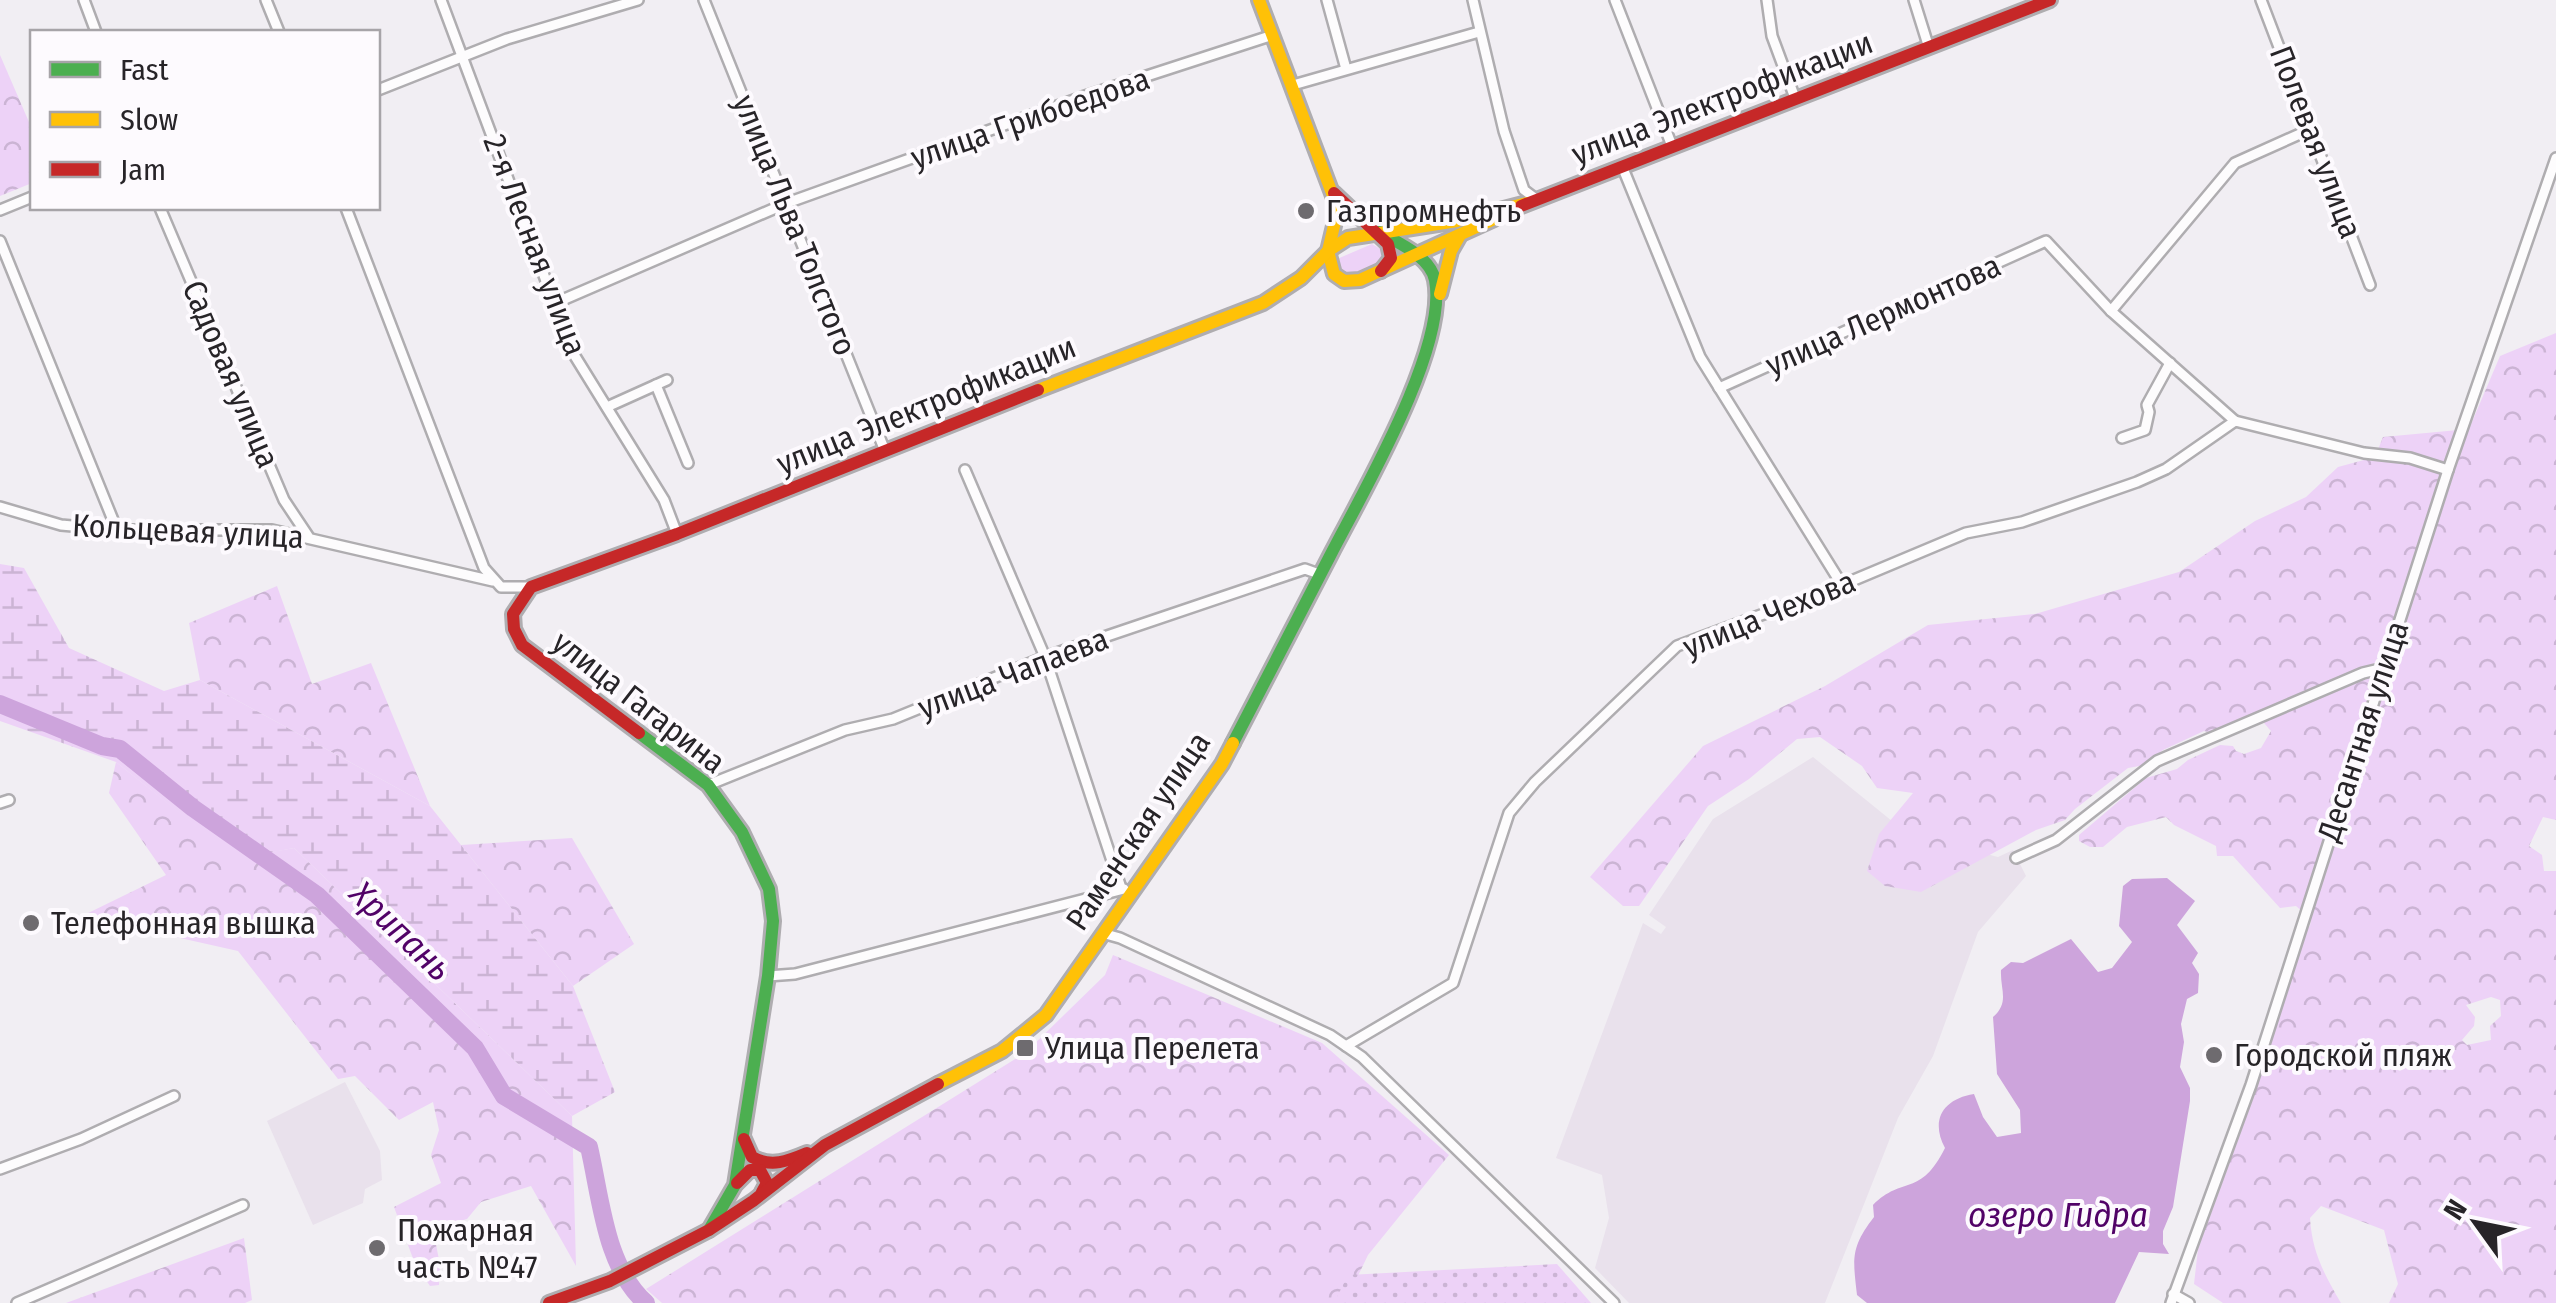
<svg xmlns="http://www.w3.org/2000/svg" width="2556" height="1303" viewBox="0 0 2556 1303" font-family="'Fira Sans Condensed',sans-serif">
	<defs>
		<pattern id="forest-crowns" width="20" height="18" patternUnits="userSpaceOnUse" patternTransform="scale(2.5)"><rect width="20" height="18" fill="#edd2f7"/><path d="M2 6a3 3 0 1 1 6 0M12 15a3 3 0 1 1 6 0" fill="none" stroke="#cbb4d4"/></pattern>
		<pattern id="wetland-marsh" width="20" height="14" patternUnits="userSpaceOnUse" patternTransform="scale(2.5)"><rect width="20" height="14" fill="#edd2f7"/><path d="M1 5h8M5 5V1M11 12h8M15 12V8" fill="none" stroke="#cbb4d4"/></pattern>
		<pattern id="garden-dots" width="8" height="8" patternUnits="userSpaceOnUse" patternTransform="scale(2.5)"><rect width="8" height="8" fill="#edd2f7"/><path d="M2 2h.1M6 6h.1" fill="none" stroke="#cbb4d4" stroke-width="1.8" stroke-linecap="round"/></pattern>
	</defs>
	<rect width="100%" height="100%" fill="#f1eef3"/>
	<g fill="#e9e1ec">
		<polygon points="1813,757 1908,834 1998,857 2013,850 2026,876 1978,932 1933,1056 1898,1118 1825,1303 1629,1303 1595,1268 1609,1218 1602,1175 1556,1158 1643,923 1661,934 1666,927 1649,915 1713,819"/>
		<polygon points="345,1082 380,1151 382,1180 365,1189 363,1203 313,1225 267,1121"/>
	</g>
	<polygon fill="#edd2f7" points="1372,244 1382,250 1383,256 1378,268 1351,278 1339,273 1337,259"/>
	<g fill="url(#forest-crowns)" fill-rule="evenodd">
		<polygon points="0,55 32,129 32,183 0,196"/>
		<path d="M2556 333V820L2543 817 2529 846 2542 855 2544 871H2556V1303H2389L2398 1284 2384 1230 2321 1206 2310 1218C2312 1252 2324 1274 2341 1303H2223L2194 1284 2198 1249 2256 1090 2304 929 2310 926 2311 919 2296 906 2280 908 2233 856H2217L2216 846 2174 825 2166 817 2127 827 2103 847H2090L2079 841V835L2146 778 2177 769 2188 760 2220 745 2233 746 2236 751 2244 754 2261 748 2271 731 2264 723 2266 719 2250 721 2220 735 2204 731 2163 750 2145 765 2128 768 2075 809 2065 820 2036 830 1921 892 1885 886 1867 871 1879 834 1913 793 1877 788 1862 766 1820 737 1797 739 1749 779 1708 806 1639 906H1623L1590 877 1703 746 1825 686 1928 625 2035 614 2179 572 2255 521 2306 497 2338 467 2375 457 2383 437 2469 429 2500 356ZM2491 997 2500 1000 2501 1016 2490 1026 2491 1040 2467 1045 2462 1040 2474 1026 2475 1017 2466 1005Z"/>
		<polygon points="277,586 312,684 371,663 430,806 200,680 189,623"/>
		<polygon points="116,762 237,858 294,848 572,1116 576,1266 531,1186 481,1202 467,1219 433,1229 440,1265 439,1285 430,1286 415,1264 394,1207 441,1183 431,1155 439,1130 433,1102 399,1120 355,1076 338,1079 238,951 82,916 166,875 109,793"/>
		<polygon points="572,838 634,944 573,986 461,845"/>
		<polygon points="1113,955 1322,1043 1449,1155 1368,1255 1345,1303 662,1303 646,1289 1025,1053 1105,975"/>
		<polygon points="244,1238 252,1300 245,1303 66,1303"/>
	</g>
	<polygon fill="url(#wetland-marsh)" points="0,564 24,568 69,648 164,691 200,680 430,806 573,986 615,1092 572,1116 294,848 237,859 116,762 0,721"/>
	<polygon fill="url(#garden-dots)" points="1557,1264 1591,1303 1334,1303 1348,1275"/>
	<path fill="#cda4dc" d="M2167 878 2195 901 2177 925 2198 953 2192 963 2199 974 2198 993 2187 999 2181 1024 2184 1042 2180 1067 2190 1088V1101L2173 1207 2163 1231V1244L2169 1254 2139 1252 2115 1303H1867L1857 1295C1853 1259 1850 1248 1874 1217L1873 1205C1903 1175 1920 1198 1945 1148 1930 1120 1943 1099 1974 1094L1983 1117 1997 1137 2021 1133 2020 1110 1997 1074 1993 1017C2010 1002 2000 990 2001 970L2011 962 2023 963 2071 939 2098 972 2112 968 2132 942 2119 926 2123 886 2132 879Z"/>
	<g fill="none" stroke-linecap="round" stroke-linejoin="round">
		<path stroke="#cda4dc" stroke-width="18" d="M0 704 102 746 120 749 193 808 317 895 475 1048 504 1096 589 1147C601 1198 605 1267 646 1303"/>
		<g stroke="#afadb0" stroke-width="14">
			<g id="street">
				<polyline points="84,0 96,32"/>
				<polyline points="266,0 279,32"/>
				<polyline points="441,0 573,353 664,500 677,534"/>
				<polyline points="704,0 885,451"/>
				<polyline points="1327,0 1346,69"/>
				<polyline points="1473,0 1504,131 1524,190 1536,199"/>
				<polyline points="1615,0 1672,146"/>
				<polyline points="1767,0 1772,36 1795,98"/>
				<polyline points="1914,0 1929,48"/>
				<polyline points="2261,0 2370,285"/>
				<polyline points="1293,85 1479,32"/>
				<polyline points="378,90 507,39 638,0"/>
				<polyline points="1622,166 1700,357 1842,585"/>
				<polyline points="160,208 284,500 308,536"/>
				<polyline points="346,208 484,568 501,587 531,587"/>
				<polyline points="0,210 32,197"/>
				<polyline points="0,241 117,530"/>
				<polyline points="553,304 787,203 1082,97 1273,35"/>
				<polyline points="2111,311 2235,163 2311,129"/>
				<polyline points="656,385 688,463"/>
				<polyline points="1719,388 2046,241 2111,311 2235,421"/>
				<polyline points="607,407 667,380"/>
				<polyline points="2122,438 2145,430 2149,412 2147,405 2170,363"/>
				<polyline points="965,470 1045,657 1121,888"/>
				<polyline points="0,507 61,525 117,530 272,530 493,581"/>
				<polyline points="708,785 845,730 893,719 1045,657 1305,569 1319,574"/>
				<polyline points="0,803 9,800"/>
				<polyline points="2016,858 2056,840 2157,761 2363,673 2384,668"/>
				<polyline points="1102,933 1120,938 1330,1035 1362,1057 1614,1303"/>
				<polyline points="768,976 795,974 1124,889"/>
				<polyline points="1346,1046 1453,983 1509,813 1535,782 1677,646 1842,585 1966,533 2022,522 2137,482 2166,469 2235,421 2364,453 2410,458 2448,470"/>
				<polyline points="0,1169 81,1139 174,1096"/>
				<polyline points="2173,1294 2189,1303"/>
				<polyline points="17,1303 243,1205"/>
				<polyline points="2171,1303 2251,1085 2448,470 2556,158"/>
			</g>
		</g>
		<g stroke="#afadb0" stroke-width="18">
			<g id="fast">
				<polyline points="639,733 708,785 742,832 769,889 773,921 768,976 735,1185 709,1230"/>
				<path d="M1233 743C1265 680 1298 617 1331 554 1363 492 1448 347 1435 280 1430 256 1398 243 1379 232"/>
			</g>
		</g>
		<g stroke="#afadb0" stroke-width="18">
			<g id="slow">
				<polyline points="1259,0 1338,209 1328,251 1334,274 1344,281 1360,280 1494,219"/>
				<polyline points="1440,294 1451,251 1459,237"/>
				<polyline points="1038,390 1263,303 1301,278 1328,251 1348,238 1457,221 1527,203"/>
				<polyline points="938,1084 1002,1051 1046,1015 1222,764 1233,743"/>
			</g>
		</g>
		<g stroke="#afadb0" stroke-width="18">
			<g id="jam">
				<polyline points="1334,193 1388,244 1391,258 1381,271"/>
				<polyline points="1521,206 2050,0"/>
				<polyline points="639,733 522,645 514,629 513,614 531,587 677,534 1038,390"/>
				<path d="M744 1139 752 1157C771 1168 788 1161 807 1153"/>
				<polyline points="737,1183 750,1170 760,1170 767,1183 762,1192"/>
				<polyline points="549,1303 610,1281 709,1230 753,1201 825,1145 938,1084"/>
			</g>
		</g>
		<use href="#street" stroke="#fdfcfd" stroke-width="9"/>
		<use href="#fast" stroke="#4caf50" stroke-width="12"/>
		<use href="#slow" stroke="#ffc107" stroke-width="12"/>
		<use href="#jam" stroke="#c62828" stroke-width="12"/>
	</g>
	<g fill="#6e6b6f" stroke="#fdfafe" stroke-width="4">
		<circle cx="1306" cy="211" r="10"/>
		<circle cx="31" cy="923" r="10"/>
		<rect x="1015" y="1038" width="20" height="20" rx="5"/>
		<circle cx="2214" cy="1055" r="10"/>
		<circle cx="377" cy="1248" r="10"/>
	</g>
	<g text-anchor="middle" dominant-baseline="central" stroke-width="8" stroke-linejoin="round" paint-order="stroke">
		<g font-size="32" fill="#272428" stroke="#fdfafe">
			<text transform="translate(1722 98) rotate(-21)">улица Электрофикации</text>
			<text transform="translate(1030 118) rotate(-19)">улица Грибоедова</text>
			<text transform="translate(2316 142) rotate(69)">Полевая улица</text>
			<text transform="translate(795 225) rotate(68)">улица Льва Толстого</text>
			<text transform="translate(535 245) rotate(69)">2-я Лесная улица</text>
			<text transform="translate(1883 315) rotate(-24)">улица Лермонтова</text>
			<text transform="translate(231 374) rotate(67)">Садовая улица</text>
			<text transform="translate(926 405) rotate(-22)">улица Электрофикации</text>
			<text transform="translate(188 531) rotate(3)">Кольцевая улица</text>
			<text transform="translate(1769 614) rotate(-22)">улица Чехова</text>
			<text transform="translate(1013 673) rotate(-21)">улица Чапаева</text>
			<text transform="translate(639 702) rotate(38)">улица Гагарина</text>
			<text transform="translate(2363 731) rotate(-72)">Десантная улица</text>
			<text transform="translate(1138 831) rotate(-56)">Раменская улица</text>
		</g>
		<g font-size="32" fill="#272428" stroke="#fdfafe" text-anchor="start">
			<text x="1326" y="211">Газпромнефть</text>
			<text x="51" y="923">Телефонная вышка</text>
			<text x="1045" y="1048">Улица Перелета</text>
			<text x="2234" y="1055">Городской пляж</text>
			<text x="397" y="1230">Пожарная<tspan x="397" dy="37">часть №47</tspan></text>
		</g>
		<g font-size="35" font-style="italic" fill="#510267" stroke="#fdfafe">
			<text transform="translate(401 931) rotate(44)">Хрипань</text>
			<text x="2058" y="1215">озеро Гидра</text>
		</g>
	</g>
	<rect x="30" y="30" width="350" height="180" fill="#fdfafe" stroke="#a7a4a8" stroke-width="2.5"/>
	<rect x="50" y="62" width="50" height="15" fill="#4caf50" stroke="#a7a4a8" stroke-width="2.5"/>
	<text x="120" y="80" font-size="30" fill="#272428">Fast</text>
	<rect x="50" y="112" width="50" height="15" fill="#ffc107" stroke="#a7a4a8" stroke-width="2.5"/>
	<text x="120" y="130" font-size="30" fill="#272428">Slow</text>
	<rect x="50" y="162" width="50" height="15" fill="#c62828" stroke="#a7a4a8" stroke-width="2.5"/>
	<text x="120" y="180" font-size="30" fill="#272428">Jam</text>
	<g transform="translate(2476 1223) rotate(303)" stroke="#fdfafe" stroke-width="8" paint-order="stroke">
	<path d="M0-8L18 38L0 25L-18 38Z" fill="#272428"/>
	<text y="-15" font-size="28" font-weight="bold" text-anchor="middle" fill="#272428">N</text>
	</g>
</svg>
